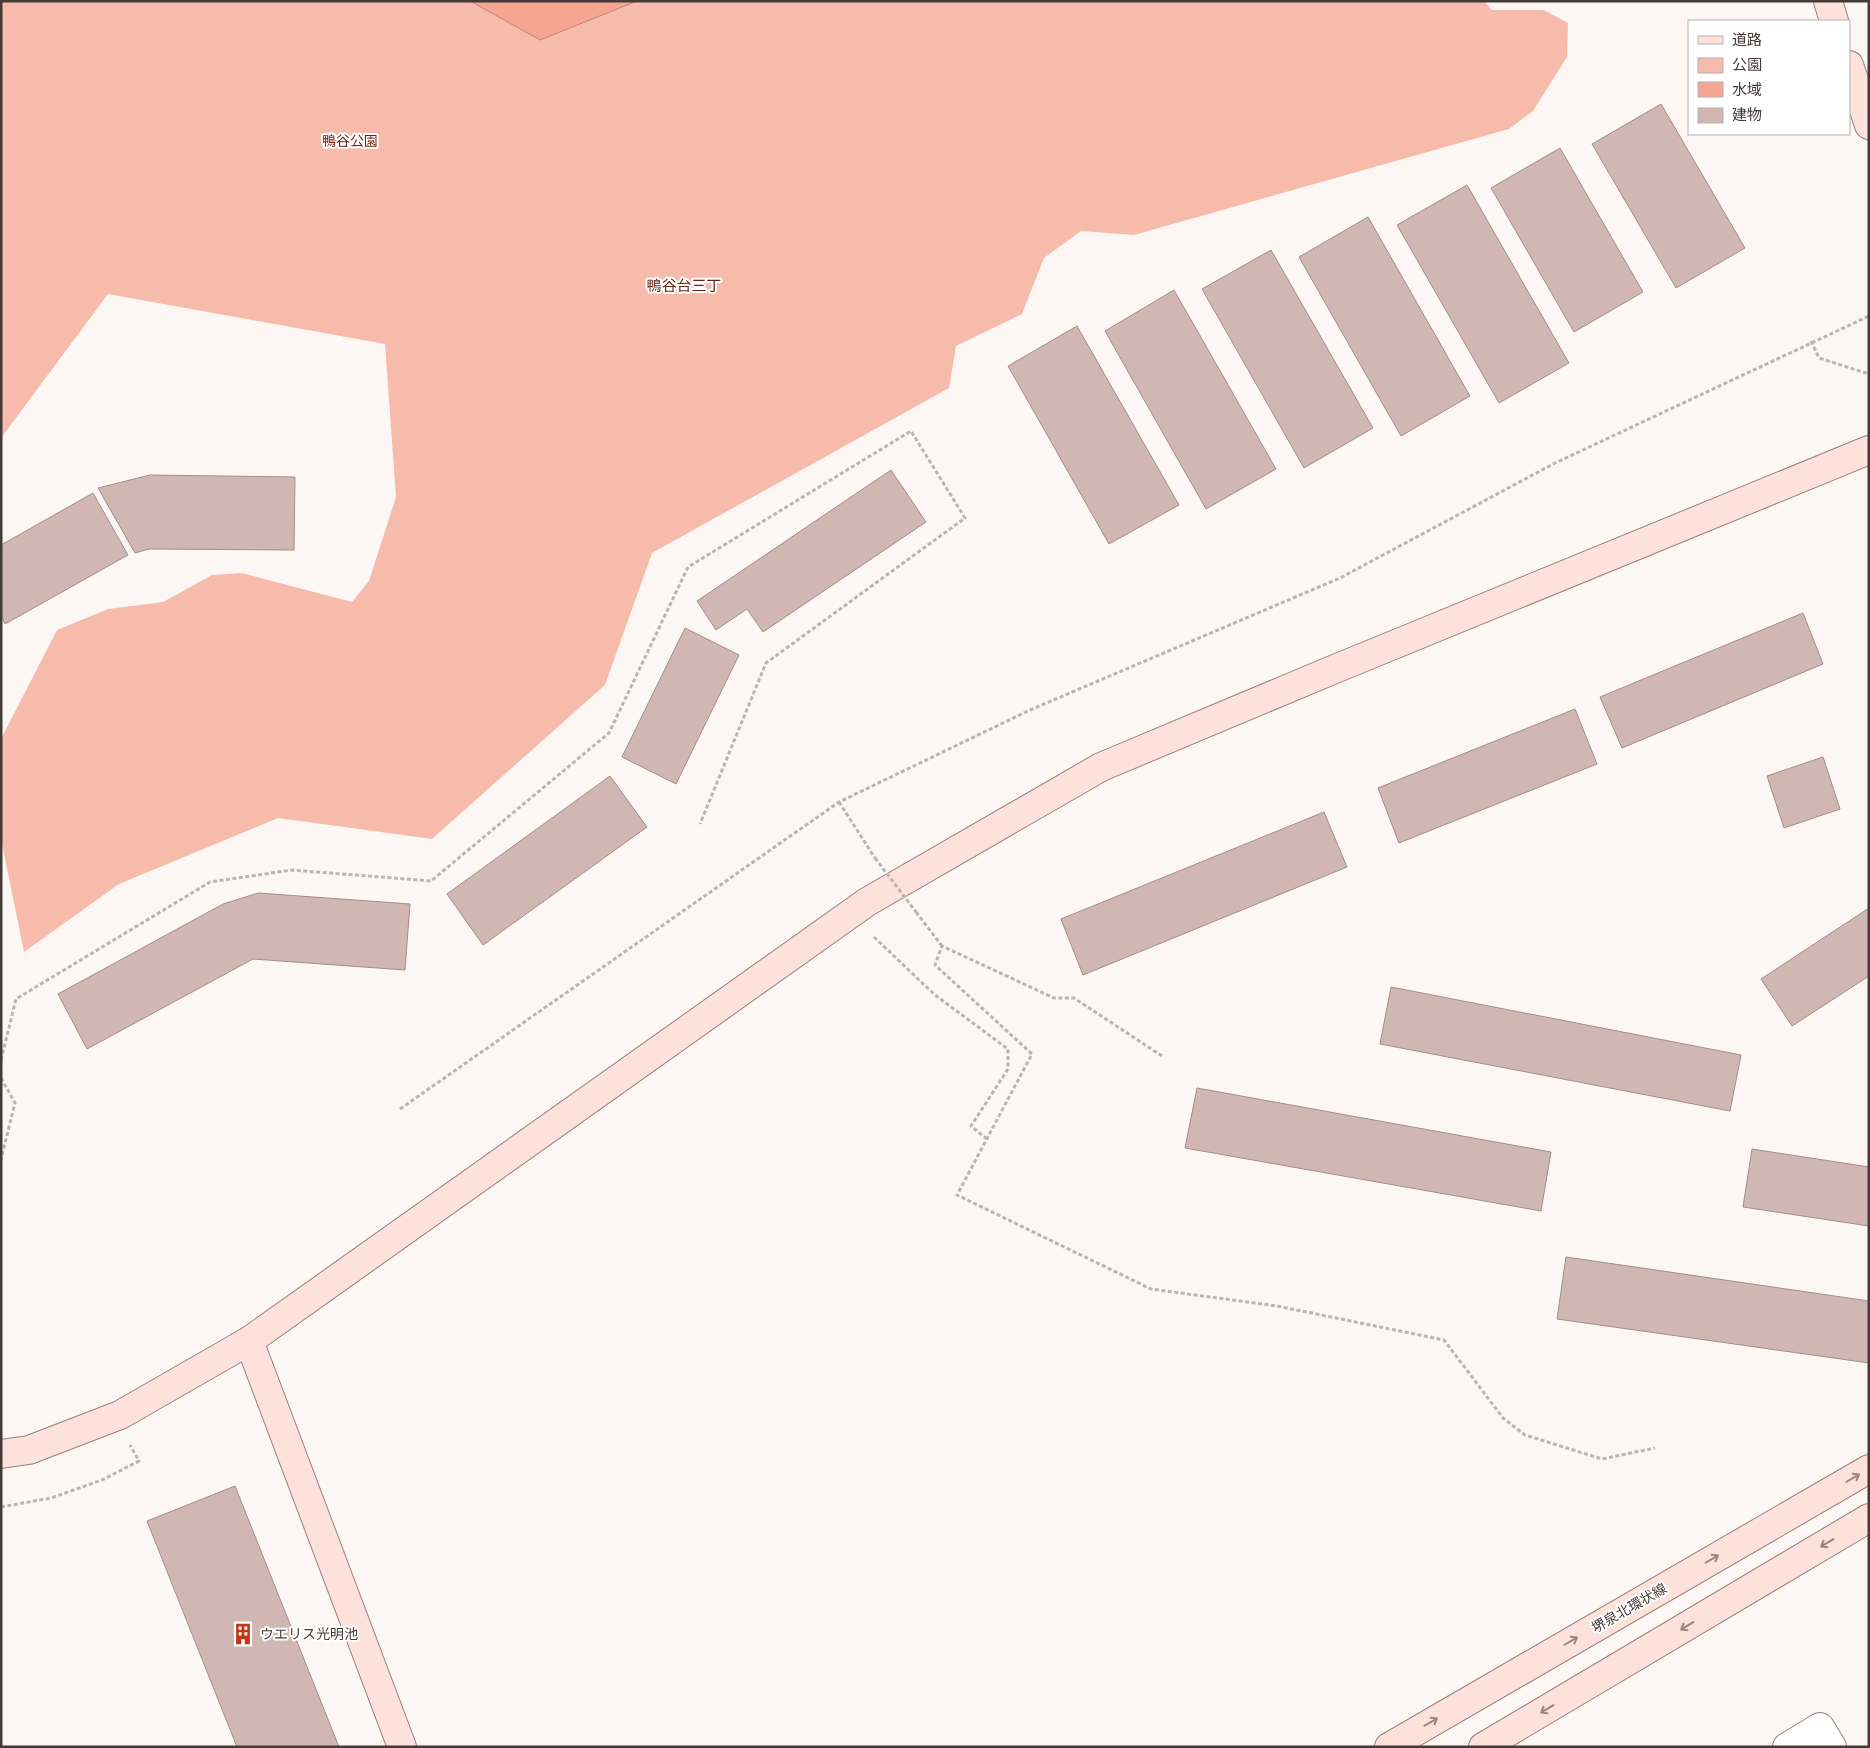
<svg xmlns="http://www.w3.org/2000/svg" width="1870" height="1748" viewBox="0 0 1870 1748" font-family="'PT Sans Narrow','Noto Sans JP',sans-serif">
	<rect width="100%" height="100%" fill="#fcf7f5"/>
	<polygon fill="#f7bbac" points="1,1 1484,1 1492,10 1544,10 1568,23 1567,57 1533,111 1509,129 1134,235 1081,231 1044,258 1022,314 956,346 949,388 652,553 605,685 432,839 278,818 119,884 24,952 1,839 1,739 57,630 108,609 163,602 212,575 242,573 352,602 369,581 396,497 385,344 108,294 1,438"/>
	<polygon fill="#f5a591" stroke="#c08576" points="470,1 637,1 540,40"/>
	<g fill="#d0b7b1" stroke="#a58d87">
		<polygon points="1661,104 1745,248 1676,288 1592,144"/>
		<polygon points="1560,148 1643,292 1574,332 1491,188"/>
		<polygon points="1467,185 1569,363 1499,403 1397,225"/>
		<polygon points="1368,217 1470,396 1401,436 1299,257"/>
		<polygon points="1271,250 1373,428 1304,468 1202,289"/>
		<polygon points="1174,290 1276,469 1206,509 1105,331"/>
		<polygon points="1077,326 1179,505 1109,544 1008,366"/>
		<polygon points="891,470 926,522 763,632 747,609 716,630 697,601"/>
		<polygon points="150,475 295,477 294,550 149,549 135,553 98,488"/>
		<polygon points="93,493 128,555 5,624 1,616 1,545"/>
		<polygon points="1803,613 1823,664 1622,748 1600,697"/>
		<polygon points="685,628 739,655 676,784 622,757"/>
		<polygon points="1575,709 1597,764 1399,843 1378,788"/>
		<polygon points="1823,757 1840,809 1784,828 1767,776"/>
		<polygon points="610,776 647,827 483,945 447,894"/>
		<polygon points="1324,812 1347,867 1083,975 1061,919"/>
		<polygon points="258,893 410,904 405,970 253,959 87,1049 58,994 223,904"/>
		<polygon points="1869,908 1869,976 1792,1026 1761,979"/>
		<polygon points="1391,987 1741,1055 1730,1111 1380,1044"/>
		<polygon points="1197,1088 1551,1152 1541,1211 1185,1148"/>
		<polygon points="1752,1149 1869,1167 1869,1226 1743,1207"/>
		<polygon points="1566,1257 1869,1301 1869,1363 1557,1319"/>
		<polygon points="235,1486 339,1747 237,1747 147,1521"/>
	</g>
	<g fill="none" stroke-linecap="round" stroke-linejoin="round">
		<g stroke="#97807a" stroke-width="30">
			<polyline id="street" points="1787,1747 1820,1727 1832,1747"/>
		</g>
		<g stroke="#97807a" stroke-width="30">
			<g id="secondary">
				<polyline points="1828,1 1834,21"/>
				<polyline points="1849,65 1869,125"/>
				<polyline points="249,1341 402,1747"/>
				<polyline points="1,1454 29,1450 120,1415 249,1341 867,902 1101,767 1330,671 1869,450"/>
				<polyline points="1389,1747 1869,1469"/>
				<polyline points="1483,1747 1869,1518"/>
			</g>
		</g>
		<g stroke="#bbb5b2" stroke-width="3" stroke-dasharray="4 2.5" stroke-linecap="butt">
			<polyline points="1811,341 1819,358 1869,374"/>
			<polyline points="839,802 875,858"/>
			<polyline points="916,912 942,946"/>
			<polyline points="874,937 935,995 1008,1049 1008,1069 971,1126 987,1139"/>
			<polyline points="1162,1056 1074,998 1054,998 942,946 935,965 1032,1054 957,1195 1151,1289 1277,1306 1444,1340 1503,1418 1525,1435 1602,1459 1655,1448"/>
			<polyline points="1,1060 16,999 210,882 292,870 431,881 609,733 688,567 911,431 965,518 766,663 700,824"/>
			<polyline points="1,1078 15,1103 1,1159"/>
			<polyline points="400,1109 839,802 1030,710 1340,578 1555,463 1869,316"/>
			<polyline points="1,1507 51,1498 102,1480 139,1461 130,1445"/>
		</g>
		<use href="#street" stroke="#fff" stroke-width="28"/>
		<use href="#secondary" stroke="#fce2db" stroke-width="28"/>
		<polyline stroke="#bbb5b2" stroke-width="3" stroke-dasharray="4 2.5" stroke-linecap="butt" points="875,858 916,912"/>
	</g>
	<defs><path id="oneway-shaft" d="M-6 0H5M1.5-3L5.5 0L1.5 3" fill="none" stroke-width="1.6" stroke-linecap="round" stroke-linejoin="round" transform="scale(1.25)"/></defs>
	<g stroke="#978681">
		<use href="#oneway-shaft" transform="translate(1853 1478) rotate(-30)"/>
		<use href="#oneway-shaft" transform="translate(1827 1543) rotate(149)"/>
		<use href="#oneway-shaft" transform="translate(1712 1559) rotate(-30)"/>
		<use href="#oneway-shaft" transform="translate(1687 1626) rotate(149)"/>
		<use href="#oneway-shaft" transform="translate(1571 1641) rotate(-30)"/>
		<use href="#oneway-shaft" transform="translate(1547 1709) rotate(149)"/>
		<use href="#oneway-shaft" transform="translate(1431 1722) rotate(-30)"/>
	</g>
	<defs>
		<g id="building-bare" transform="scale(1.725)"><path d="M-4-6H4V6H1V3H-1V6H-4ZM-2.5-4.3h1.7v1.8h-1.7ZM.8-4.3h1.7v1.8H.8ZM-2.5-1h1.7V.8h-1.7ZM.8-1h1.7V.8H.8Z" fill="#c23816" stroke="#fff" stroke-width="2.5" paint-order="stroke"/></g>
	</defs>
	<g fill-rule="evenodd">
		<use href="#building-bare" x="243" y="1634"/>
	</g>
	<g text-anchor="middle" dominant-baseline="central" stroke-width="4" stroke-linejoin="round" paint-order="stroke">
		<g font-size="14" fill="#761f0a" stroke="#fff">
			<text x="350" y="141">鴨谷公園</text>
		</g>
		<g font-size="14" fill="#443a37" stroke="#fff">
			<text transform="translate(1629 1608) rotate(-30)">堺泉北環状線</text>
		</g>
		<g font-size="14" fill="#443a37" stroke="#fff" text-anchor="start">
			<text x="260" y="1634">ウエリス光明池</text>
		</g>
		<g font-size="15" fill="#692616" stroke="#fff">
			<text x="684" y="285">鴨谷台三丁</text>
		</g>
	</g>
	<rect width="1870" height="1748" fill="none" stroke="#443a37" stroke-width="5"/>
	<rect x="1688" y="20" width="162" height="115" fill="#ffffff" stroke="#b4b0af"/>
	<rect x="1698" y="36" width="25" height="8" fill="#fce2db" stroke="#b4b0af"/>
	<text x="1732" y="45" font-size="15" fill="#443a37">道路</text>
	<rect x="1698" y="58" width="25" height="15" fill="#f7bbac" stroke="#b4b0af"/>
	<text x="1732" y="70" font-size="15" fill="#443a37">公園</text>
	<rect x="1698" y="82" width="25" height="15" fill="#f5a591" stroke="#b4b0af"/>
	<text x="1732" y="95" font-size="15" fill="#443a37">水域</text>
	<rect x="1698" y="108" width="25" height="15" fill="#d0b7b1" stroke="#b4b0af"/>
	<text x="1732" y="120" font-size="15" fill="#443a37">建物</text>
</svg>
